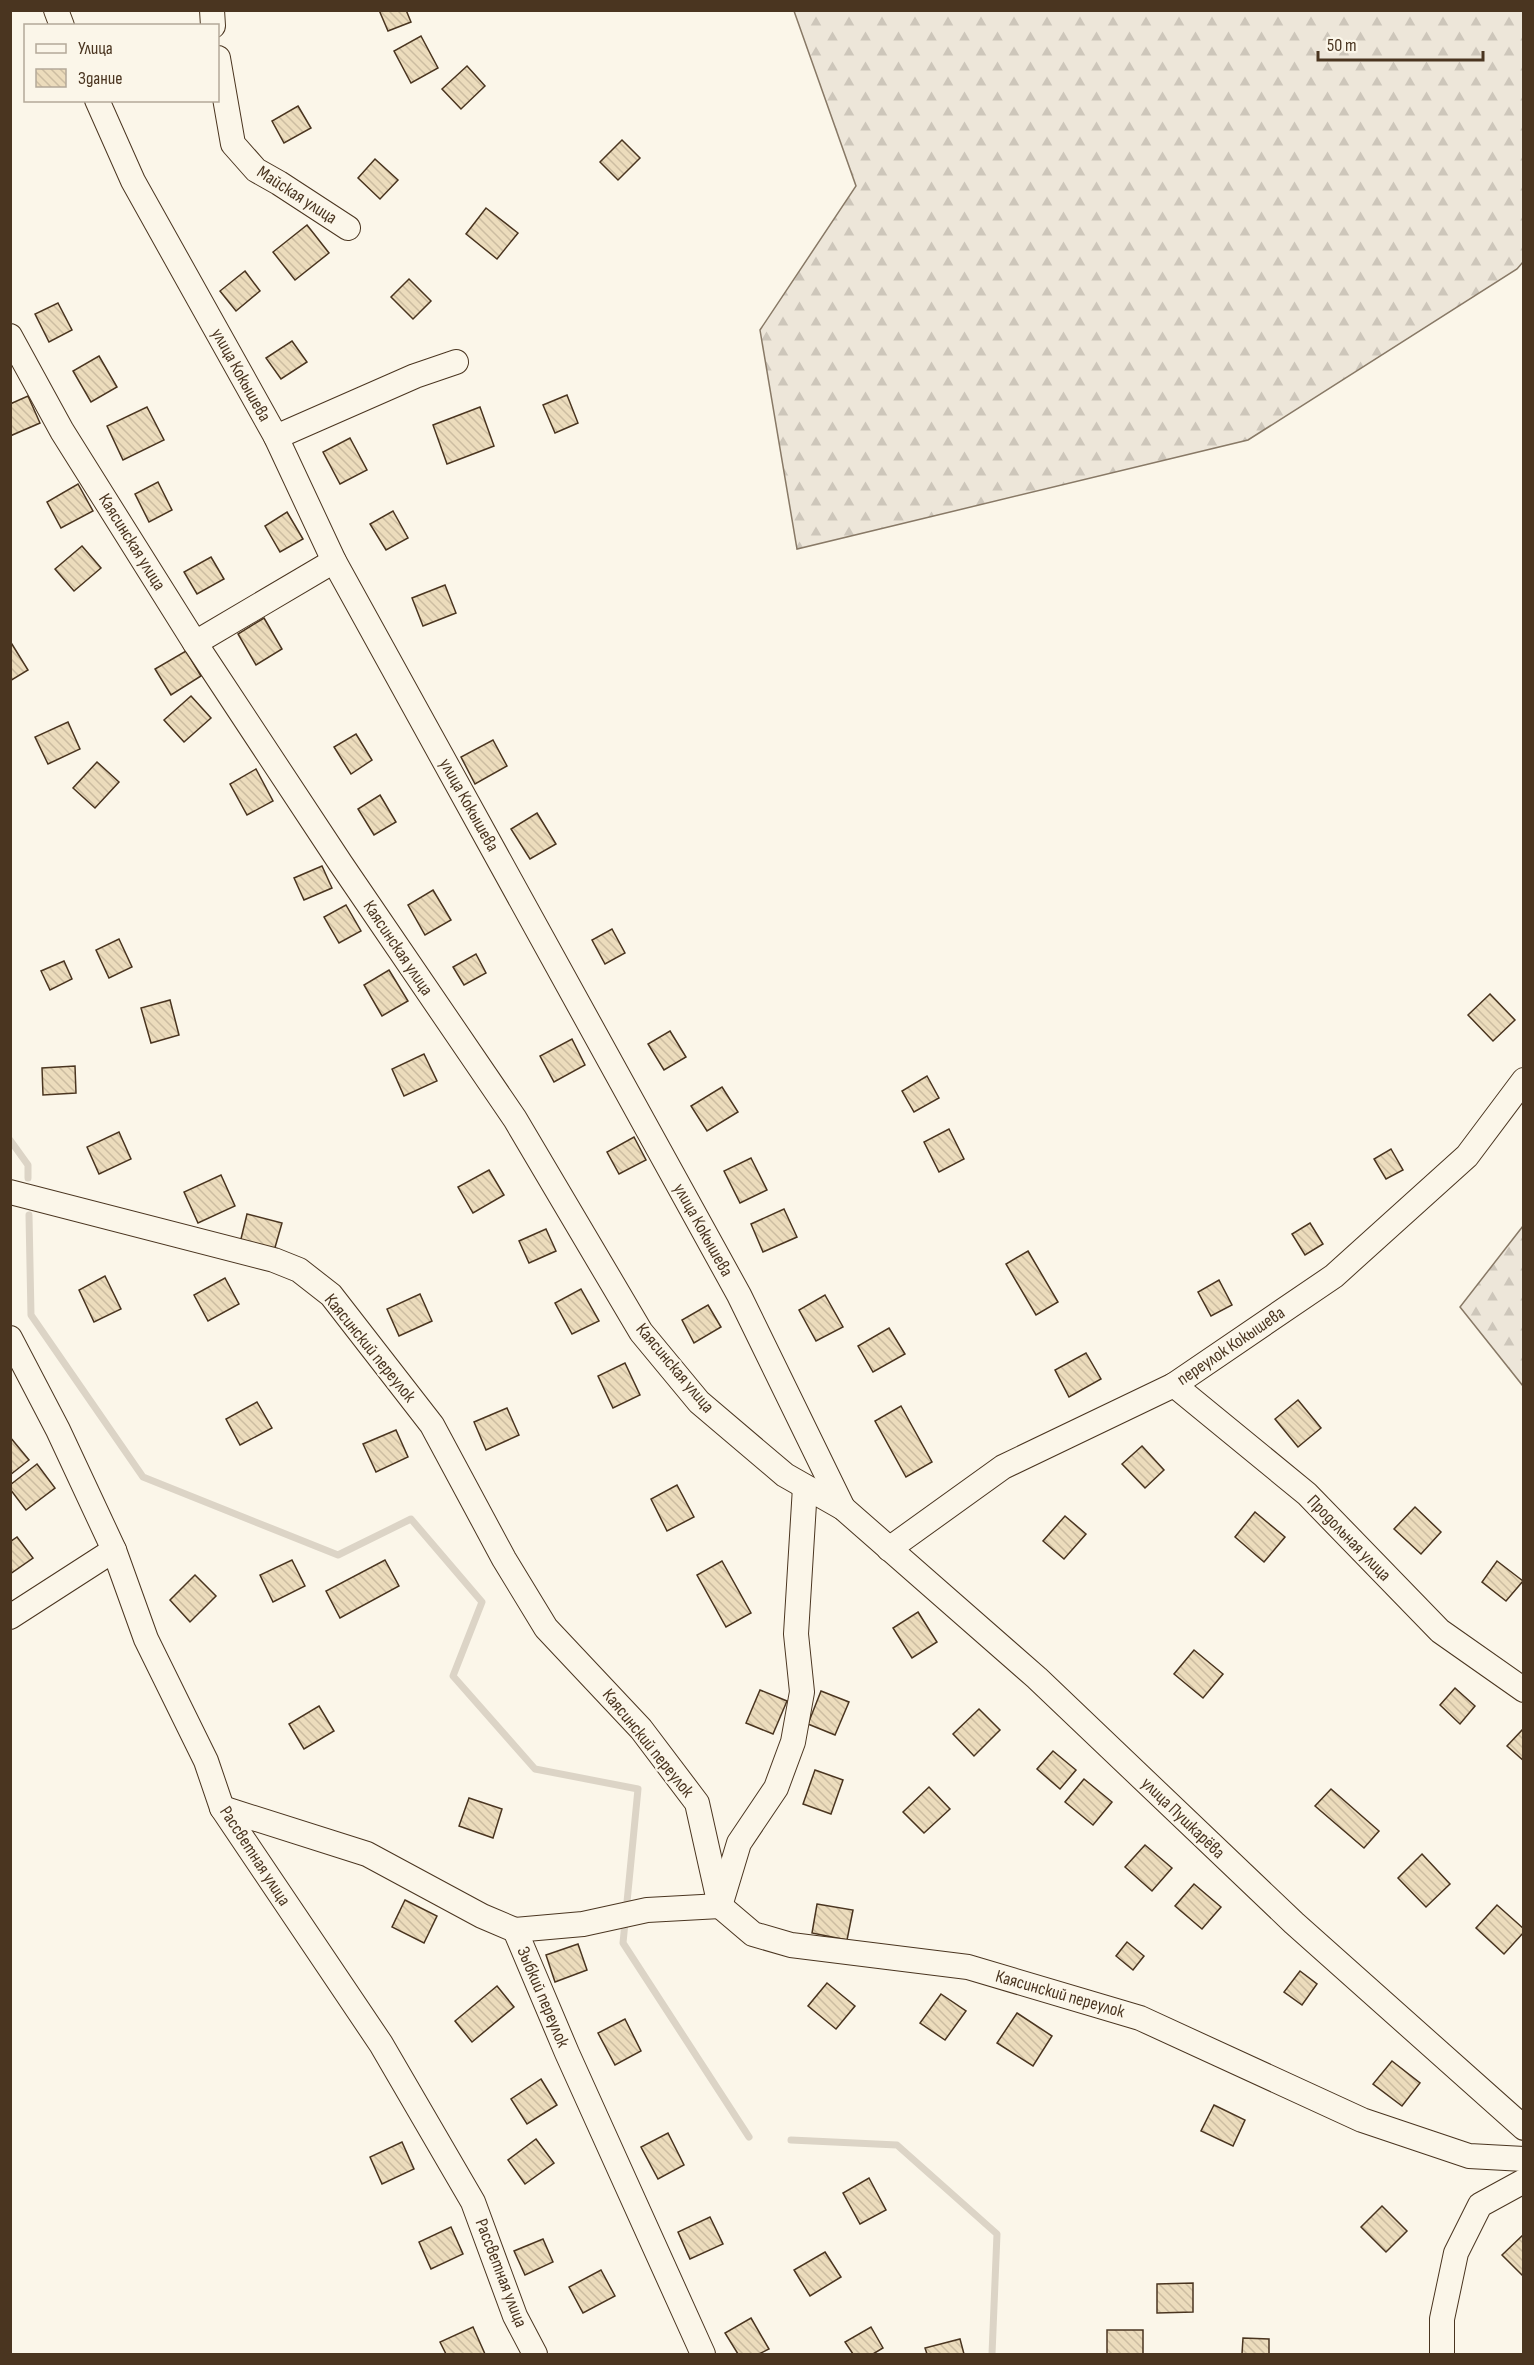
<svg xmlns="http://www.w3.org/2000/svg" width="1534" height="2365" viewBox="0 0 1534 2365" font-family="'Sofia Sans Condensed',sans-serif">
	<defs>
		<pattern id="forest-firs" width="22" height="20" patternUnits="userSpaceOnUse" patternTransform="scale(1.5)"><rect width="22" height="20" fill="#ede6d9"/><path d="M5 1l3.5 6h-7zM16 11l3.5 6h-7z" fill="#cdc6ba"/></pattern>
		<pattern id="building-back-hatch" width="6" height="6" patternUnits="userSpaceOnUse" patternTransform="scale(1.5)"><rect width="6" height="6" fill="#ecdcbc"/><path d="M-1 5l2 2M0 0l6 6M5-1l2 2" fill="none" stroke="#ccbda1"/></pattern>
	</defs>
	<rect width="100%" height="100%" fill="#fbf6e9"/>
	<g fill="url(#forest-firs)" stroke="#887966" stroke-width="1.5">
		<polygon points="794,11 1523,11 1523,262 1517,269 1248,440 797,549 760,330 856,186"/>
		<polygon points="1523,1226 1523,1386 1460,1307"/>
	</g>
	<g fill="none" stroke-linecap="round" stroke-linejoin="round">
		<g stroke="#dcd4c6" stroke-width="7">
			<polyline points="10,1140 28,1165 28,1178"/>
			<polyline points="29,1215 31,1315 143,1477 338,1555 411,1519 482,1602 453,1676 535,1769 638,1789 623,1943 749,2137"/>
			<polyline points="791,2140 897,2145 997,2234 992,2354"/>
		</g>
	</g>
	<g fill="url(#building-back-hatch)" stroke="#4a3520" stroke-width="1.5">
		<polygon points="379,10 406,10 411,22 388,31"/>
		<polygon points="421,36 438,68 411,83 394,51"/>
		<polygon points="467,66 485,86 461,109 442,89"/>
		<polygon points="298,106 311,128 284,143 272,121"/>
		<polygon points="622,140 640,158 618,180 600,162"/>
		<polygon points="375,159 398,180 380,199 358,178"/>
		<polygon points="486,208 518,233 497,259 466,234"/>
		<polygon points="307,225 329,253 295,280 273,252"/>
		<polygon points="245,271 260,291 236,311 220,291"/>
		<polygon points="409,279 431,301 413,319 391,297"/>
		<polygon points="58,303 72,330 49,342 35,314"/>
		<polygon points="292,341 307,362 281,379 266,358"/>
		<polygon points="99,356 117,387 91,402 73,371"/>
		<polygon points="567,395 578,423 555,433 543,405"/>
		<polygon points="28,396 40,423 10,436 10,404"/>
		<polygon points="147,407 164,440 123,460 107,426"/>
		<polygon points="480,407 494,446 447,464 433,425"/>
		<polygon points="350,438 367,470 340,484 323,452"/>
		<polygon points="158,482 172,510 149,522 135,494"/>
		<polygon points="78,484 93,511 61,528 47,502"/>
		<polygon points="393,511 408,538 386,550 370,524"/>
		<polygon points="287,512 303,539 280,552 265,526"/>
		<polygon points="82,546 101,568 74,591 55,569"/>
		<polygon points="211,557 224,579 197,594 184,572"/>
		<polygon points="445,585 456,613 423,626 412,598"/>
		<polygon points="264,618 282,649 256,665 238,634"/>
		<polygon points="10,641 28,670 10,681"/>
		<polygon points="186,651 201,676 171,695 155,669"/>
		<polygon points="191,696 211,718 184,742 164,720"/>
		<polygon points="68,722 80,749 48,764 35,737"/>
		<polygon points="356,734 372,760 351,774 334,747"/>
		<polygon points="493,740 507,766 475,784 461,757"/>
		<polygon points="97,762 119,782 95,808 73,788"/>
		<polygon points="256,769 273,801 247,815 230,784"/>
		<polygon points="380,795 396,822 374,835 358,809"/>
		<polygon points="537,813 556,844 530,859 511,829"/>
		<polygon points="322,866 332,888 304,900 294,878"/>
		<polygon points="433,890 451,920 425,935 408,905"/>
		<polygon points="346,905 361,931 339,943 324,917"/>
		<polygon points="612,929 625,953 605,964 592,940"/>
		<polygon points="119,939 132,967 109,978 96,950"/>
		<polygon points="476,954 486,973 464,985 453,967"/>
		<polygon points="64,961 72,979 50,990 41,971"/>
		<polygon points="389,970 408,1001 382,1016 364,985"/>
		<polygon points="1490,994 1515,1020 1493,1041 1468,1015"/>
		<polygon points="170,1000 179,1035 151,1043 141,1008"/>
		<polygon points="670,1031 686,1057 664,1070 648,1044"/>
		<polygon points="572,1039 585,1065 554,1082 540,1056"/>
		<polygon points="424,1054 437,1081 404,1096 392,1069"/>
		<polygon points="75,1066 76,1093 43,1095 42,1068"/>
		<polygon points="927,1076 939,1098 914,1112 902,1091"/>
		<polygon points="722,1087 738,1112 707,1131 691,1106"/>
		<polygon points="949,1129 964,1159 939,1172 924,1142"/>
		<polygon points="119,1132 131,1159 99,1174 87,1147"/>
		<polygon points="634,1137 646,1160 619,1174 607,1152"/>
		<polygon points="1391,1149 1403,1170 1386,1179 1374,1159"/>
		<polygon points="751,1158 767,1190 740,1203 724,1171"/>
		<polygon points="489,1170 504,1195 473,1213 458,1187"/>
		<polygon points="221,1175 235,1206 198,1223 184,1192"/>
		<polygon points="784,1209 797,1237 763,1252 751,1224"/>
		<polygon points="247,1214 282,1223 274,1251 240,1243"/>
		<polygon points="1310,1223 1323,1244 1305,1255 1292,1234"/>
		<polygon points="546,1229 556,1251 529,1263 519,1241"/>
		<polygon points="1028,1251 1058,1302 1036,1315 1006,1264"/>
		<polygon points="105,1276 121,1309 94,1322 79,1290"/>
		<polygon points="225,1278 239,1304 208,1321 194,1295"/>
		<polygon points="1219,1280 1232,1305 1211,1316 1198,1292"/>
		<polygon points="581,1289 599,1321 572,1334 555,1303"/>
		<polygon points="420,1294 432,1321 399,1336 387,1309"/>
		<polygon points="825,1295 843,1327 816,1341 799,1310"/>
		<polygon points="708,1305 721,1327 694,1343 682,1320"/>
		<polygon points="889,1328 905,1354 873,1372 858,1346"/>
		<polygon points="1086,1353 1101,1379 1069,1397 1055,1370"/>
		<polygon points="625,1363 640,1395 613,1408 598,1376"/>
		<polygon points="1298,1400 1321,1428 1298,1447 1275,1419"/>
		<polygon points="257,1402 272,1428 240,1445 226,1419"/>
		<polygon points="901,1406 932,1462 906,1477 875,1421"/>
		<polygon points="507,1408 519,1435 486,1450 474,1422"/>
		<polygon points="396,1430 408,1457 376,1472 363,1444"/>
		<polygon points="10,1437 29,1460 10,1475"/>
		<polygon points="1142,1446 1164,1470 1145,1488 1122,1464"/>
		<polygon points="37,1464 55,1488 26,1510 10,1489 10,1485"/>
		<polygon points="677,1485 694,1517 667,1531 651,1499"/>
		<polygon points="1415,1507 1441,1532 1421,1554 1394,1529"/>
		<polygon points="1255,1512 1285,1537 1264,1562 1235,1537"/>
		<polygon points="1065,1516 1086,1534 1064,1559 1043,1541"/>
		<polygon points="17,1537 33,1558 10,1574 10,1542"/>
		<polygon points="292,1560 305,1586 273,1602 260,1575"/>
		<polygon points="385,1560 399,1586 340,1618 326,1591"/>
		<polygon points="722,1561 751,1613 726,1627 697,1575"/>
		<polygon points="1497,1561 1523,1581 1506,1601 1482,1582"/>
		<polygon points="195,1575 216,1596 190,1622 170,1600"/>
		<polygon points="918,1612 937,1642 912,1658 893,1628"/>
		<polygon points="1194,1650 1223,1674 1203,1698 1174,1674"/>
		<polygon points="1455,1688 1475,1706 1460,1724 1440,1705"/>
		<polygon points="760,1690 787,1701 773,1734 746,1723"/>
		<polygon points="821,1691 849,1702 835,1735 808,1724"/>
		<polygon points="319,1706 334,1731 304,1749 289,1724"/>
		<polygon points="979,1709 1000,1730 974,1756 953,1734"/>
		<polygon points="1524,1728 1524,1761 1507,1746"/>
		<polygon points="1053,1751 1076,1770 1060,1789 1037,1769"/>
		<polygon points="815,1770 843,1780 831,1814 803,1804"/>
		<polygon points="1084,1779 1112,1802 1093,1825 1065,1802"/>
		<polygon points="929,1787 950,1809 924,1833 903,1812"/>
		<polygon points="1331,1789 1379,1831 1364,1848 1315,1806"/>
		<polygon points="469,1798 502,1809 493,1838 459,1826"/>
		<polygon points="1145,1845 1172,1868 1152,1891 1125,1867"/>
		<polygon points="1422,1854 1450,1884 1426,1907 1398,1878"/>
		<polygon points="1194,1884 1221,1907 1202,1929 1175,1906"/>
		<polygon points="405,1900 437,1916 424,1943 392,1927"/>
		<polygon points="817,1904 853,1910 847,1940 812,1933"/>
		<polygon points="1497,1905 1524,1929 1524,1932 1504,1954 1476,1928"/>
		<polygon points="1127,1942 1144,1956 1133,1970 1116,1956"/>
		<polygon points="578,1944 587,1970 555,1982 546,1955"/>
		<polygon points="1300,1971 1317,1984 1302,2005 1284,1992"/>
		<polygon points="827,1983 855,2006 836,2029 808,2006"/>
		<polygon points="497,1986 514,2007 472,2042 455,2021"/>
		<polygon points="941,1994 966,2011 945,2040 920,2023"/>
		<polygon points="1017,2013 1052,2036 1033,2066 997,2043"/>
		<polygon points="625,2019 641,2051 615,2065 598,2033"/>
		<polygon points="1392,2061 1420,2083 1402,2106 1373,2084"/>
		<polygon points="541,2079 557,2105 527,2124 511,2099"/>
		<polygon points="1214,2105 1245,2120 1233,2146 1201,2131"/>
		<polygon points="668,2133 684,2165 658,2179 641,2147"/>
		<polygon points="536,2139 554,2163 525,2184 508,2160"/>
		<polygon points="402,2142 414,2169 382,2184 370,2157"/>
		<polygon points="869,2178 886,2210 860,2224 843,2193"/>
		<polygon points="1382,2206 1407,2231 1386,2252 1361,2227"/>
		<polygon points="710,2217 723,2244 690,2259 678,2232"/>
		<polygon points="451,2227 463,2254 431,2269 419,2242"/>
		<polygon points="1524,2234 1524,2275 1523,2276 1502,2255"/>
		<polygon points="543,2239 553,2262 525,2275 514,2251"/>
		<polygon points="825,2252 841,2277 810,2296 794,2270"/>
		<polygon points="601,2270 615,2296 583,2313 569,2287"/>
		<polygon points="1193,2283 1193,2312 1157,2313 1157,2284"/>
		<polygon points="751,2318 769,2349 759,2354 738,2354 725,2333"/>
		<polygon points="473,2327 485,2354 446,2354 440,2342"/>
		<polygon points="871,2327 883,2348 873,2354 853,2354 845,2342"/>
		<rect x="1107" y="2330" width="36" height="24"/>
		<polygon points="1243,2338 1269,2339 1269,2354 1242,2354"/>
		<polygon points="960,2339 964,2354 927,2354 925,2348"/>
	</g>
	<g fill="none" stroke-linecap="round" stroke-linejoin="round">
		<g stroke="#4a3520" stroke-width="26">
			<g id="minor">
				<polyline points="56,10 62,26"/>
				<polyline points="212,10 213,26"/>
				<polyline points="218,58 233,144 256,170 279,183 348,228"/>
				<polyline points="97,100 133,181 276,437 334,561 739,1295 843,1508"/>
				<polyline points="10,336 62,431 195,643 341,864 515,1119 641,1332 699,1402 785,1475 843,1508 1037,1678 1294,1923 1524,2128"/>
				<polyline points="276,437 415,376 456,362"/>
				<polyline points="195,643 334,561"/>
				<polyline points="10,1192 274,1260 299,1270 331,1295 432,1425 504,1559 546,1628 641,1729 697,1803 720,1906 753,1934 791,1945 968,1967 1140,2018 1362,2120 1469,2156 1524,2159"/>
				<polyline points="10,1338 58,1430 114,1550 146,1639 206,1761 222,1808 381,2044 473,2202 515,2316 535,2354"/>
				<polyline points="1174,1385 1307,1494 1440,1631 1524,1690"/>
				<polyline points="889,1549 1003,1467 1174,1385 1334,1276 1467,1156 1524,1080"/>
				<polyline points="10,1617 114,1550"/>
				<polyline points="222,1808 367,1854 482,1916 515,1930 567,2053 703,2354"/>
				<polyline points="515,1930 583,1924 647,1910 720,1906 739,1843 776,1788 793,1742 802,1692 796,1634 805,1487"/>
				<polyline points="1442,2354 1442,2319 1456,2253 1480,2205 1524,2181"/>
			</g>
		</g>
		<use href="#minor" stroke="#fbf6e9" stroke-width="24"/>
	</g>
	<g text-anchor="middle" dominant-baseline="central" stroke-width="4.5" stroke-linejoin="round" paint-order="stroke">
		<g font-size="18" fill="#4a3520" stroke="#fbf6e9">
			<text transform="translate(297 195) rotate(33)">Майская улица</text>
			<text transform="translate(241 375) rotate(61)">улица Кокышева</text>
			<text transform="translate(132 542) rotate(58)">Каясинская улица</text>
			<text transform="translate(469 805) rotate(61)">улица Кокышева</text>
			<text transform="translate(398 948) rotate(56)">Каясинская улица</text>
			<text transform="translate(703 1230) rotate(61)">улица Кокышева</text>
			<text transform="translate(1231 1346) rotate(-34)">переулок Кокышева</text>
			<text transform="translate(370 1348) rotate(51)">Каясинский переулок</text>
			<text transform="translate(675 1368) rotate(50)">Каясинская улица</text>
			<text transform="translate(1349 1538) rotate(46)">Продольная улица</text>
			<text transform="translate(648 1743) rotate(51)">Каясинский переулок</text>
			<text transform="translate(1183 1818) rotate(44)">улица Пушкарёва</text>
			<text transform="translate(255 1856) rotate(57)">Рассветная улица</text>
			<text transform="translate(1060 1994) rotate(16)">Каясинский переулок</text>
			<text transform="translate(543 1997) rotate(67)">Зыбкий переулок</text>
			<text transform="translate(501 2273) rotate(69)">Рассветная улица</text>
		</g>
	</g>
	<rect width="1534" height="2365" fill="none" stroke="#4a3520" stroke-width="24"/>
	<rect x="24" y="24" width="195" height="78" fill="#fbf6e9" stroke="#b4a999" stroke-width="1.5"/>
	<rect x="36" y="44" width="30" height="9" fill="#fbf6e9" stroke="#b4a999" stroke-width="1.5"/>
	<text x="78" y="54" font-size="18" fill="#4a3520">Улица</text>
	<rect x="36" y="69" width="30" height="18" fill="url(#building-back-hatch)" stroke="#b4a999" stroke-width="1.5"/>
	<text x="78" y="84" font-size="18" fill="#4a3520">Здание</text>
	<path d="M1318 51v9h165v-9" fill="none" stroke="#4a3520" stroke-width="3"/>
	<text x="1327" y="51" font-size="18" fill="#4a3520" stroke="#fbf6e9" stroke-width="4.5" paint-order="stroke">50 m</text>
</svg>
